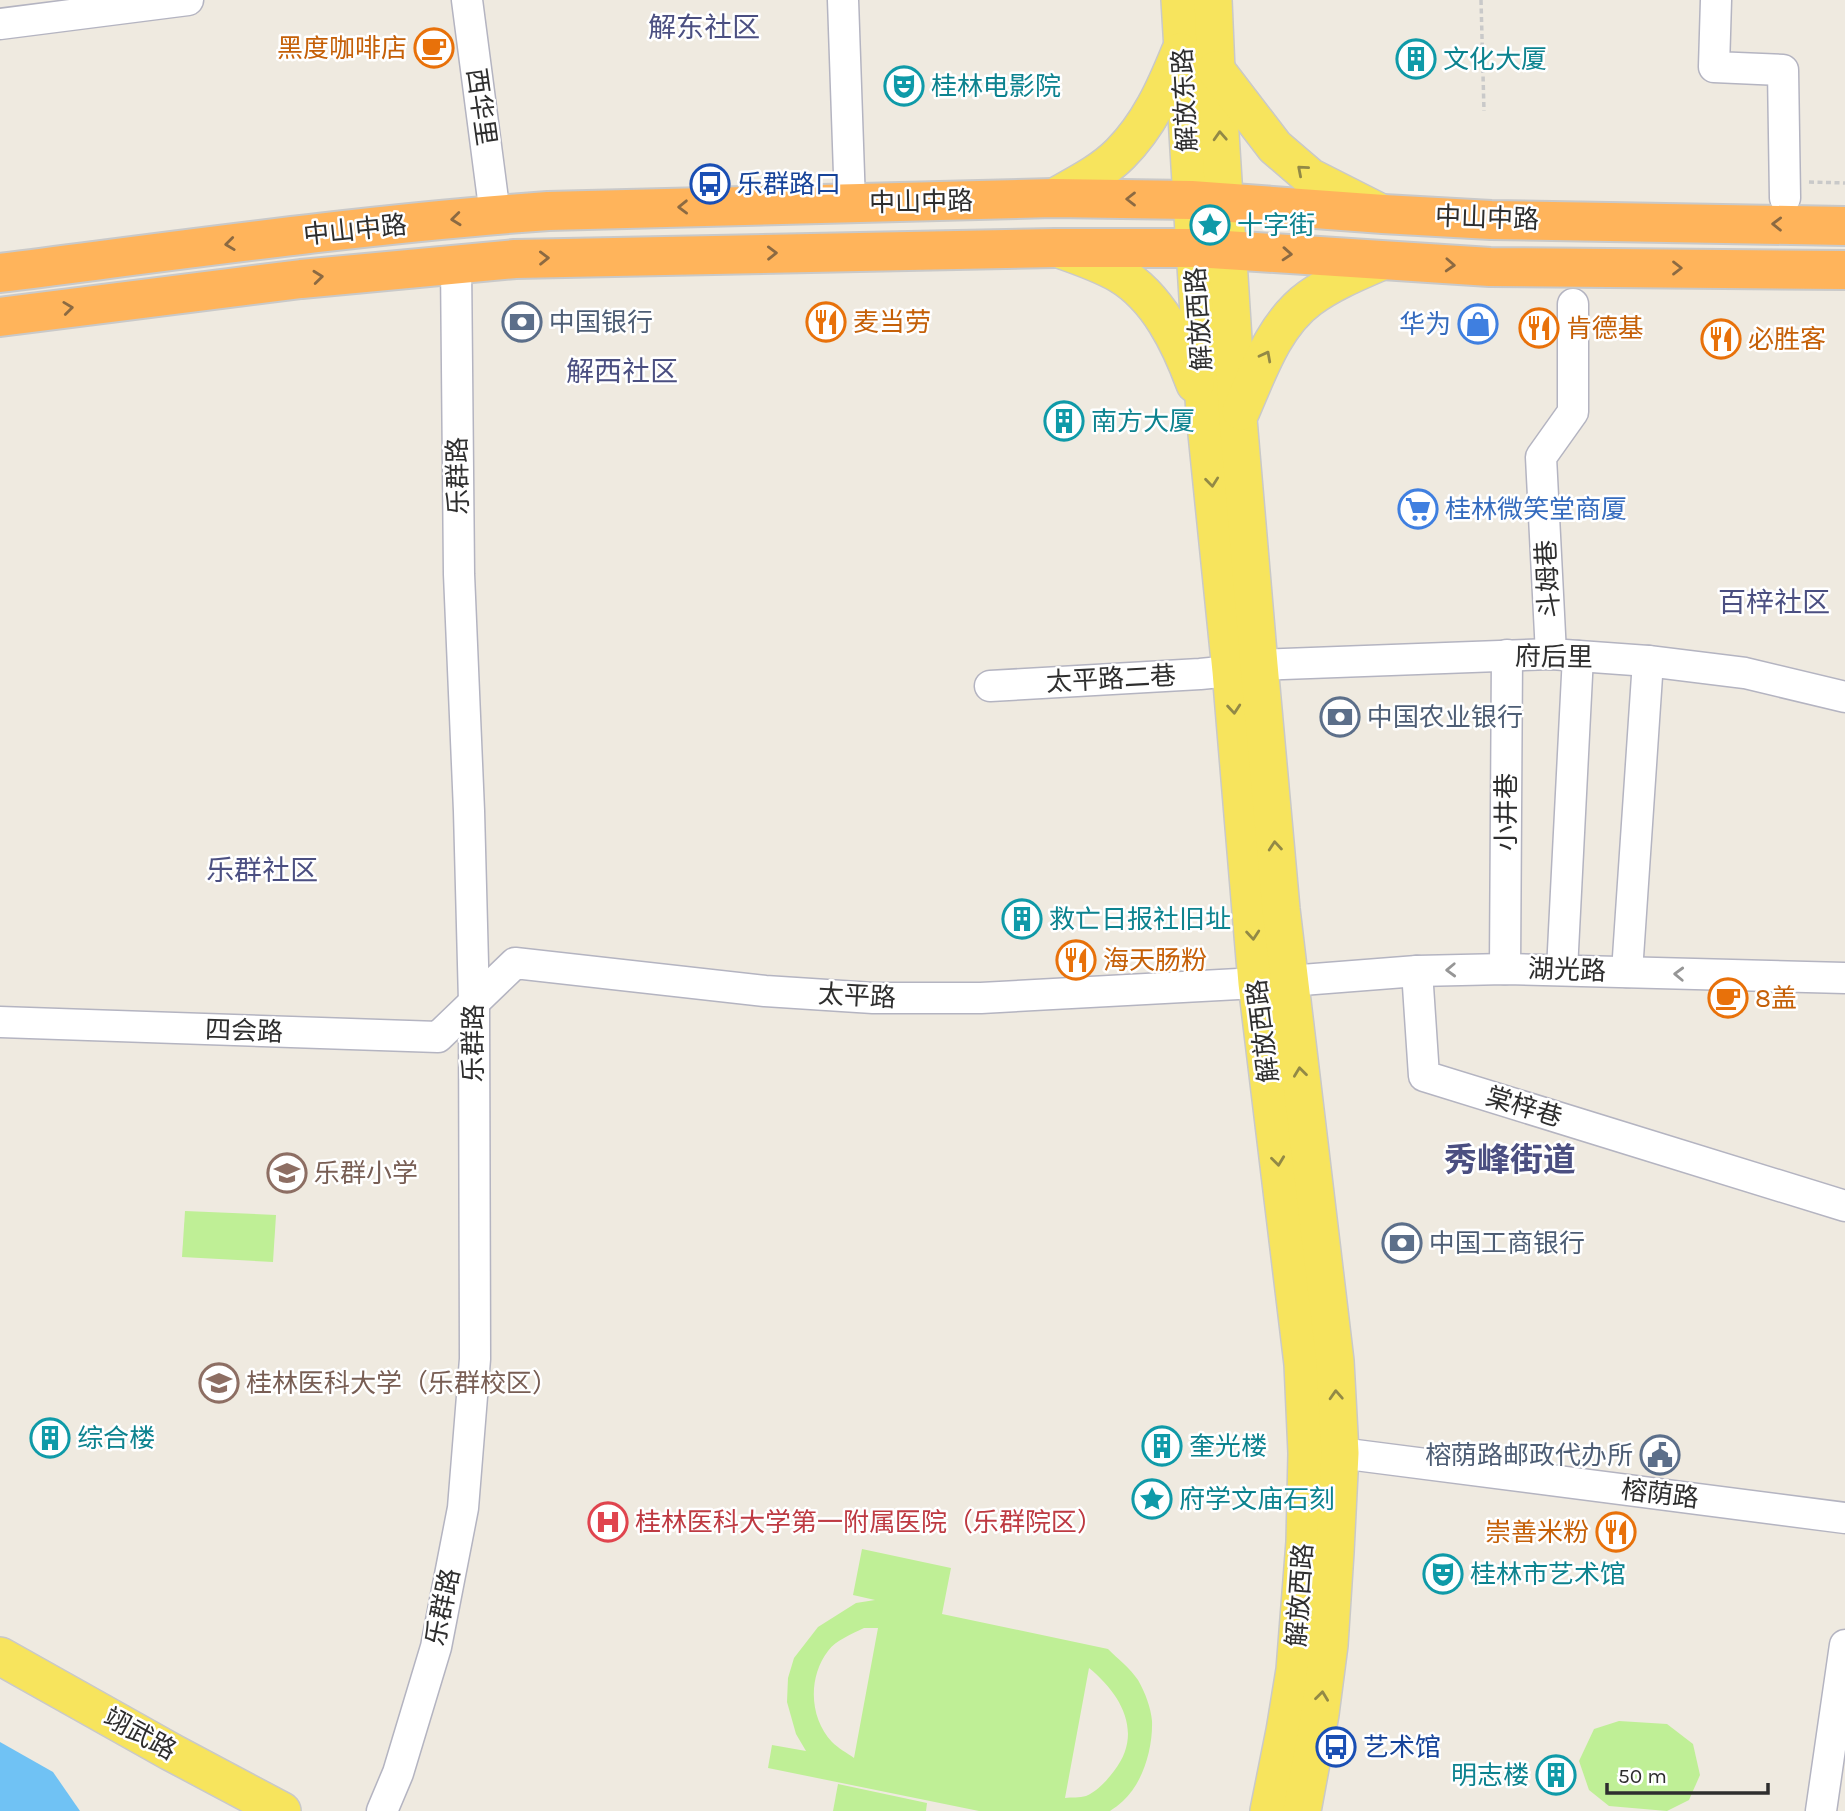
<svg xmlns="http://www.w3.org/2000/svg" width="1845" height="1811" viewBox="0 0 1845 1811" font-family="Karla,'Noto Sans SC',sans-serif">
	<rect width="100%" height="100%" fill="#efeae0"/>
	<g fill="#bfef96" fill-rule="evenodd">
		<polygon points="185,1211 276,1215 273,1262 182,1257"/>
		<path d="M862 1549 951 1568 942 1614 1108 1649C1118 1659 1130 1668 1138 1680 1145 1692 1151 1708 1152 1721 1153 1748 1143 1783 1123 1801 1119 1805 1114 1808 1110 1811H979L768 1768 772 1745 806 1751 796 1734 787 1702 788 1678 794 1658 818 1627 856 1603 875 1600 853 1595ZM864 1628H878L854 1758C847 1753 838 1748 832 1742 809 1718 808 1677 828 1651 836 1640 852 1634 864 1628ZM1089 1668C1121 1694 1144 1733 1114 1771 1107 1780 1098 1791 1086 1796 1080 1798 1071 1797 1065 1798Z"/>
		<polygon points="1619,1721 1667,1724 1693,1744 1700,1775 1689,1800 1667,1811 1609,1806 1589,1790 1579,1761 1594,1729"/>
		<polygon points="838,1784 927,1803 926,1811 833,1811"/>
	</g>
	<polygon fill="#70c2f4" points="0,1742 53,1772 80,1811 0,1811"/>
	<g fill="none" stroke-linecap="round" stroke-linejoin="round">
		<g stroke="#b4b4c1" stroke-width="33">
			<g id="minor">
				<polyline points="467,0 495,215"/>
				<polyline points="843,0 850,203"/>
				<polyline points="1716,0 1714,67 1783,70 1785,198"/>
				<polyline points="0,24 188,0"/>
				<polyline points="1551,654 1541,457 1573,412 1573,304"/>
				<polyline points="1259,665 1551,654 1648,661 1745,673 1845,697"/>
				<polyline points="990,686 1200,674 1231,671"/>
				<polyline points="1505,969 1507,655"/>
				<polyline points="1562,970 1578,656"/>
				<polyline points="1417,971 1424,1076 1845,1206"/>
				<polyline points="1627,972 1648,661"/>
				<polyline points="1289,981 1417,971 1505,969 1845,978"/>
				<polyline points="0,1022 438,1037 515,963 765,991 873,998 981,998 1257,983"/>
				<polyline points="1318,1453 1340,1453 1845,1518"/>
				<polyline points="382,1811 398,1773 436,1647 463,1508 475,1359 474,1002 469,811 459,574 456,263"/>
				<polyline points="1821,1811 1845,1645"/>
			</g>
		</g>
		<g stroke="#c9c9c9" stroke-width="40">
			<g id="major">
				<polyline points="1180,0 1205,414 1231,671 1257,983 1303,1364 1307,1453 1305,1542 1295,1670 1285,1731 1269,1811"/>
				<polyline points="1213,0 1216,70 1238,419 1259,665 1281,909 1335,1361 1340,1453 1335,1552 1329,1645 1320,1714 1302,1811"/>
				<polyline points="1216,70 1275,147 1310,177 1383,214"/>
				<path d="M1053 198C1076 185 1101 173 1120 154 1149 125 1165 89 1180 52"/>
				<path d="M1059 249C1079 256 1100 263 1119 274 1158 297 1180 343 1195 384"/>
				<path d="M1241 411C1258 372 1274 324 1310 298 1332 282 1357 272 1382 261"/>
				<polyline points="0,1656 171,1752 282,1811"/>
			</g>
		</g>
		<g stroke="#c9c9c9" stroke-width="42">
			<g id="highway">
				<path d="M0 273C182 250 365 224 548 211L1053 198 1191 200 1383 214 1491 220 1845 226"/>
				<polyline points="0,317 301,279 515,259 1055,248 1195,248 1490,267 1845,270"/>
			</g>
		</g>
		<g stroke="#c9c9c9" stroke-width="3.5" stroke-dasharray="5 3.5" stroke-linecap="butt">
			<polyline points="1481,0 1484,111"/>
			<polyline points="1809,182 1845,183"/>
		</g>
		<use href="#minor" stroke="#fff" stroke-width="30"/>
		<use href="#major" stroke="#f7e45d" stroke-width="37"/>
		<use href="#highway" stroke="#ffb45b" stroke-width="38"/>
	</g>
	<defs><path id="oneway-chevron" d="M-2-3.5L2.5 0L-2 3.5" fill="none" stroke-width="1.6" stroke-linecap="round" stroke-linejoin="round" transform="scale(1.75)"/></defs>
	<g stroke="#928946">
		<use href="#oneway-chevron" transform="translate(1220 136) rotate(-93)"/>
		<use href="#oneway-chevron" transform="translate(1302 170) rotate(-139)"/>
		<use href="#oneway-chevron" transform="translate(1266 356) rotate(-62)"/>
		<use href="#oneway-chevron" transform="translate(1212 482) rotate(84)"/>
		<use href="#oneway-chevron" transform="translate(1234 709) rotate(85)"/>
		<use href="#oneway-chevron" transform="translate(1275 846) rotate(-95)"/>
		<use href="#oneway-chevron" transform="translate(1253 935) rotate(85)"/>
		<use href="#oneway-chevron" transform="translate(1300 1072) rotate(-97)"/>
		<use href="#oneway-chevron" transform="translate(1278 1161) rotate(83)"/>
		<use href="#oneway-chevron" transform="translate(1336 1395) rotate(-93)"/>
		<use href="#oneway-chevron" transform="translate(1322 1696) rotate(-83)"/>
	</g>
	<g stroke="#8c6a42">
		<use href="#oneway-chevron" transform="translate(1131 199) rotate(-180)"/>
		<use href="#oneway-chevron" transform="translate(683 207) rotate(179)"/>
		<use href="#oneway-chevron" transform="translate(456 219) rotate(174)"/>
		<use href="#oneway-chevron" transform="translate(1777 224) rotate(-179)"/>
		<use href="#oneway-chevron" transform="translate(230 244) rotate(173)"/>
		<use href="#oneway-chevron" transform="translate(772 253) rotate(-1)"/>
		<use href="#oneway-chevron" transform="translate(1287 254) rotate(4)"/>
		<use href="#oneway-chevron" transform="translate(544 258) rotate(-1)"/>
		<use href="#oneway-chevron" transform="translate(1450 265) rotate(3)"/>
		<use href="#oneway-chevron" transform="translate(1677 268)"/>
		<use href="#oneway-chevron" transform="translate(318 277) rotate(-6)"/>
		<use href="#oneway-chevron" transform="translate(68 308) rotate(-7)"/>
	</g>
	<g stroke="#969696">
		<use href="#oneway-chevron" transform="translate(1451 970) rotate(178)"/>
		<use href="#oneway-chevron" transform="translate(1679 974) rotate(-178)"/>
	</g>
	<defs>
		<g id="cafe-ring" transform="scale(2.0125)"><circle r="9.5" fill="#fff" stroke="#e8710a" stroke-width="1.5"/><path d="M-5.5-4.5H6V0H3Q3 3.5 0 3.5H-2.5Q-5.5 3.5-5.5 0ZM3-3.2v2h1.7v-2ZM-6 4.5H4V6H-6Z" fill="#e8710a"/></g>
		<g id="building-ring" transform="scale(2.0125)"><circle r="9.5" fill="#fff" stroke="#0f9aa8" stroke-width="1.5"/><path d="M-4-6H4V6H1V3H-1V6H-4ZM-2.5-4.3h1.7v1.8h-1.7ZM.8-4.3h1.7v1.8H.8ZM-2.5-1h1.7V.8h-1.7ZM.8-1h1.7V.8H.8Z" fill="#0f9aa8"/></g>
		<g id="theatre-ring" transform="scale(2.0125)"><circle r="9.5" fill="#fff" stroke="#0f9aa8" stroke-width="1.5"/><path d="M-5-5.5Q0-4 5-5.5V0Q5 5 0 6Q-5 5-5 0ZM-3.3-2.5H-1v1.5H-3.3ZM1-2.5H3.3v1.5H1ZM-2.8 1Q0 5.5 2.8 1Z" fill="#0f9aa8"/></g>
		<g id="bus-ring" transform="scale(2.0125)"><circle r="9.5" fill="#fff" stroke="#1a4fb4" stroke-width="1.5"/><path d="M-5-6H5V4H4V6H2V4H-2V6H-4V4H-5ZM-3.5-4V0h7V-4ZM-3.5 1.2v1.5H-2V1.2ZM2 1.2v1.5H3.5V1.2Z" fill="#1a4fb4"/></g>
		<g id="sight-ring" transform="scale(2.0125)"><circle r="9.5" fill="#fff" stroke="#0f9aa8" stroke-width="1.5"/><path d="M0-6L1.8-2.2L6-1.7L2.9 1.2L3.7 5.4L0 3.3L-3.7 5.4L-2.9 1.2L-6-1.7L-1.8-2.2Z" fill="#0f9aa8"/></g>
		<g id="bank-ring" transform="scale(2.0125)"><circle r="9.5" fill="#fff" stroke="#5c6f8a" stroke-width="1.5"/><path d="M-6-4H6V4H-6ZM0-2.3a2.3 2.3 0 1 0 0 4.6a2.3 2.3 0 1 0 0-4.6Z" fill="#5c6f8a"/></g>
		<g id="restaurant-ring" transform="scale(2.0125)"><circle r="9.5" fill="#fff" stroke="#e8710a" stroke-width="1.5"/><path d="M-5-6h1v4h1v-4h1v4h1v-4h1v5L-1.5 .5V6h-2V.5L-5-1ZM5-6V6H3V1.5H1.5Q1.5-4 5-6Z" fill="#e8710a"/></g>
		<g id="shop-ring" transform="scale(2.0125)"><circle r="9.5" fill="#fff" stroke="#3f7fe0" stroke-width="1.5"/><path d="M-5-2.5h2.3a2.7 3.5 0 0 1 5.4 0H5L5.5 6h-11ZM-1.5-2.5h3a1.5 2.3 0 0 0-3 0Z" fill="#3f7fe0"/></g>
		<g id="supermarket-ring" transform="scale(2.0125)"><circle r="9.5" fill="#fff" stroke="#3f7fe0" stroke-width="1.5"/><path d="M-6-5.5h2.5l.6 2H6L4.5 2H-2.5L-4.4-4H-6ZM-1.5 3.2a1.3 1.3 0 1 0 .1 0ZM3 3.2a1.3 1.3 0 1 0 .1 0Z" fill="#3f7fe0"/></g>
		<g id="school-ring" transform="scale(2.0125)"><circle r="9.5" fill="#fff" stroke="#8d6e63" stroke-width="1.5"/><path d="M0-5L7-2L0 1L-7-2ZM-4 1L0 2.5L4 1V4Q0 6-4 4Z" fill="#8d6e63"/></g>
		<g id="university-ring" transform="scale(2.0125)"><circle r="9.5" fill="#fff" stroke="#8d6e63" stroke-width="1.5"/><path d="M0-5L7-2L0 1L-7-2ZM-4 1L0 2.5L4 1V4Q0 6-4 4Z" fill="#8d6e63"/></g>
		<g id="civic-ring" transform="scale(2.0125)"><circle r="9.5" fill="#fff" stroke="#5c6f8a" stroke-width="1.5"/><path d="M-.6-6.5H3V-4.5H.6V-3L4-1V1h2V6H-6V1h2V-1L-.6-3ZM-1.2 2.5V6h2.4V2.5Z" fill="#5c6f8a"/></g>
		<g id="hospital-ring" transform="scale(2.0125)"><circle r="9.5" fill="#fff" stroke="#e0444e" stroke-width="1.5"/><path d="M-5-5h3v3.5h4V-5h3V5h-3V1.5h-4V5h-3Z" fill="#e0444e"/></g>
	</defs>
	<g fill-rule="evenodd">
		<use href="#cafe-ring" x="434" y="48"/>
		<use href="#building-ring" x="1416" y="59"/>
		<use href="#theatre-ring" x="904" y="86"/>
		<use href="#bus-ring" x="710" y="184"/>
		<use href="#sight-ring" x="1210" y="225"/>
		<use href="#bank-ring" x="522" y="322"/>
		<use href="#restaurant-ring" x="826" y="322"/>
		<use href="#shop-ring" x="1478" y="324"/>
		<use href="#restaurant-ring" x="1539" y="328"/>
		<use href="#restaurant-ring" x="1721" y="339"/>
		<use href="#building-ring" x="1064" y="421"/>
		<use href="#supermarket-ring" x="1418" y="509"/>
		<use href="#bank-ring" x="1340" y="717"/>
		<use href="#building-ring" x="1022" y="919"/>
		<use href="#restaurant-ring" x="1076" y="960"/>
		<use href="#cafe-ring" x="1728" y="998"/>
		<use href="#school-ring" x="287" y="1173"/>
		<use href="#bank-ring" x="1402" y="1243"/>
		<use href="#university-ring" x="219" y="1383"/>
		<use href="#building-ring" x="50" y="1438"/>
		<use href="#building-ring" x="1162" y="1446"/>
		<use href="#civic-ring" x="1660" y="1455"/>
		<use href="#sight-ring" x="1152" y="1499"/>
		<use href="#hospital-ring" x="608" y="1522"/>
		<use href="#restaurant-ring" x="1616" y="1532"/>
		<use href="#theatre-ring" x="1443" y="1574"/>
		<use href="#bus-ring" x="1336" y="1747"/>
		<use href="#building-ring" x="1556" y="1775"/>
	</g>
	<g text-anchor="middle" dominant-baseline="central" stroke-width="5" stroke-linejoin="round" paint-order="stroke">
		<g font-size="26" fill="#c56008" stroke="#fff" text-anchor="start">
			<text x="407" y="48" text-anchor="end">黑度咖啡店</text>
			<text x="853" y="322">麦当劳</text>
			<text x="1566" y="328">肯德基</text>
			<text x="1748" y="339">必胜客</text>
			<text x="1103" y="960">海天肠粉</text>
			<text x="1755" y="998">8盖</text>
			<text x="1589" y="1532" text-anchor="end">崇善米粉</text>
		</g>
		<g font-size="26" fill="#0d838f" stroke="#fff" text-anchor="start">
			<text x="1443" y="59">文化大厦</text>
			<text x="931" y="86">桂林电影院</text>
			<text x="1237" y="225">十字街</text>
			<text x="1091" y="421">南方大厦</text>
			<text x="1049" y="919">救亡日报社旧址</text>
			<text x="77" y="1438">综合楼</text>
			<text x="1189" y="1446">奎光楼</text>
			<text x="1179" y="1499">府学文庙石刻</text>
			<text x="1470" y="1574">桂林市艺术馆</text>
			<text x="1529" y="1775" text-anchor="end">明志楼</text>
		</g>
		<g font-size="26" fill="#2e2e2e" stroke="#fff">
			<text transform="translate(1185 100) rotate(-93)">解放东路</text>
			<text transform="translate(481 107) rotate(82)">西华里</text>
			<text transform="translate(921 202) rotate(-1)">中山中路</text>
			<text transform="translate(1487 218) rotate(2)">中山中路</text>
			<text transform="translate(355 230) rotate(-6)">中山中路</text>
			<text transform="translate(1199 319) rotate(-94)">解放西路</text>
			<text transform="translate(458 476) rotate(-91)">乐群路</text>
			<text transform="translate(1548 579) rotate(-93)">斗姆巷</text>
			<text transform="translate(1554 657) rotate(1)">府后里</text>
			<text transform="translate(1111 679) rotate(-3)">太平路二巷</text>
			<text transform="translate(1506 812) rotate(-90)">小井巷</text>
			<text transform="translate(1567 970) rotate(2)">湖光路</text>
			<text transform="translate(857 996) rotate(3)">太平路</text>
			<text transform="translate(244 1031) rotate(2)">四会路</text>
			<text transform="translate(1263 1031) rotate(-97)">解放西路</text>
			<text transform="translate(473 1043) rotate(-90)">乐群路</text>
			<text transform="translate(1524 1107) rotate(17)">棠梓巷</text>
			<text transform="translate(1660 1494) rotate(7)">榕荫路</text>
			<text transform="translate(1300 1595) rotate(-86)">解放西路</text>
			<text transform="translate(443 1607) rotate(-78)">乐群路</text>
			<text transform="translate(140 1734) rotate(29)">翊武路</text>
		</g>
		<g font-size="26" fill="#164399" stroke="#fff" text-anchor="start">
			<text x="737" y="184">乐群路口</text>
			<text x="1363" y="1747">艺术馆</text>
		</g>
		<g font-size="26" fill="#4e5e75" stroke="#fff" text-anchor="start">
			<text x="549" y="322">中国银行</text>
			<text x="1367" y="717">中国农业银行</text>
			<text x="1429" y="1243">中国工商银行</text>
			<text x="1633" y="1455" text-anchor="end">榕荫路邮政代办所</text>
		</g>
		<g font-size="26" fill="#366cbe" stroke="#fff" text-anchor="end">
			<text x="1451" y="324">华为</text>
			<text x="1445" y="509" text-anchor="start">桂林微笑堂商厦</text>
		</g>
		<g font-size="26" fill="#785e54" stroke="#fff" text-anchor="start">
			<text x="314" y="1173">乐群小学</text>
			<text x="246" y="1383">桂林医科大学（乐群校区）</text>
		</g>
		<g font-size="26" fill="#be3a42" stroke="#fff" text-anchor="start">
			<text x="635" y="1522">桂林医科大学第一附属医院（乐群院区）</text>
		</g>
		<g font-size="28" fill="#4b4f81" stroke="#fff">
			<text x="704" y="27">解东社区</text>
			<text x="622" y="371">解西社区</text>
			<text x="1774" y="602">百梓社区</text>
			<text x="262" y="870">乐群社区</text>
		</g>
		<g font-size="33" font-weight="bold" fill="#4b4f81" stroke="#fff">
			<text x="1510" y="1160">秀峰街道</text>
		</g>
	</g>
	<path d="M1607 1783v10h161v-10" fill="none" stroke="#2e2e2e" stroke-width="3.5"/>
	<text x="1618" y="1783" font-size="21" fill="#2e2e2e" stroke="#ffffff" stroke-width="5" paint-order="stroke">50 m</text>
</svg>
